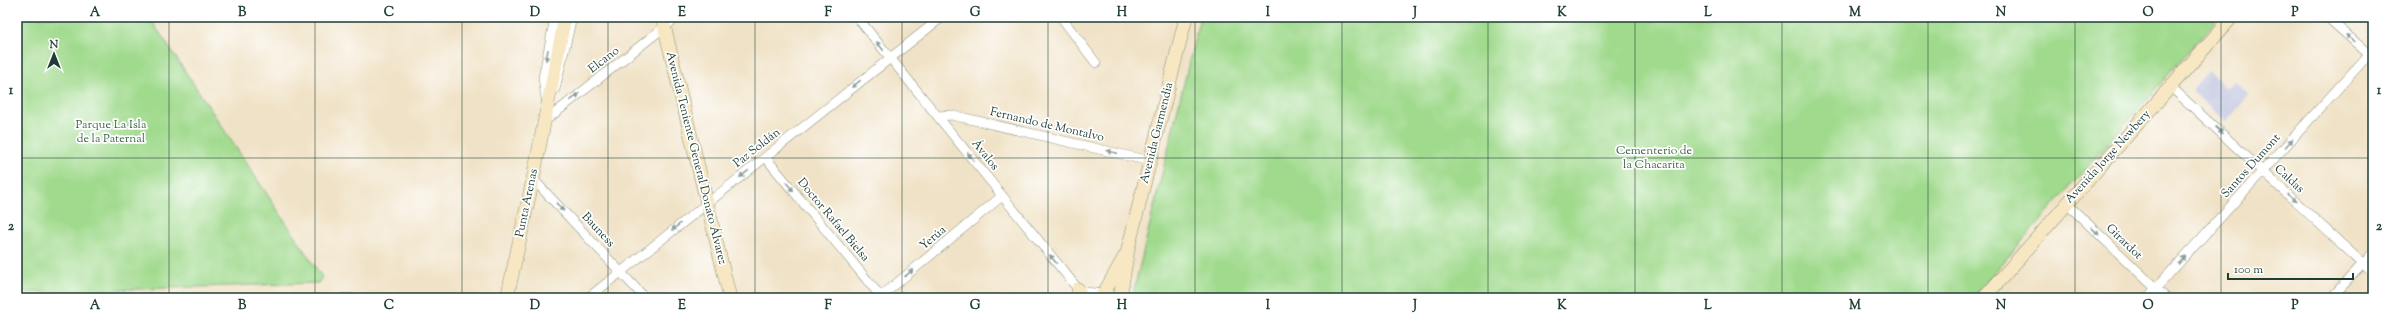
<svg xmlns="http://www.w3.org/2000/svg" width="2390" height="315" viewBox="0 0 2390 315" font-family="'Sorts Mill Goudy',serif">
	<rect width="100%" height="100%" fill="#fff"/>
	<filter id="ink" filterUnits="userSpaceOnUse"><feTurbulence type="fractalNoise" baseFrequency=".025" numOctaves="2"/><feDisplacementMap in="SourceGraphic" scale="8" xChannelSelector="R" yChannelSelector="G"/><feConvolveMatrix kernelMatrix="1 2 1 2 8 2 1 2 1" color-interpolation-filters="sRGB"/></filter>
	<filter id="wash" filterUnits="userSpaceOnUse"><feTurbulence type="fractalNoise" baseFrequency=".012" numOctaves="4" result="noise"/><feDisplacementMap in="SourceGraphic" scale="16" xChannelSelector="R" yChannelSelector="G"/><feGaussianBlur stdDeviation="0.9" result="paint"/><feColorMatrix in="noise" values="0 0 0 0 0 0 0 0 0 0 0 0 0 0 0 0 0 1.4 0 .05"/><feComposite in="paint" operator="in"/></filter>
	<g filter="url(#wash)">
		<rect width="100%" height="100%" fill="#f0e2c6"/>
		<polygon fill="#bec3dd" points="2208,71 2227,89 2234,81 2249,95 2226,122 2193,92 2193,88"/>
		<g fill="#a0da8d" stroke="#608c60">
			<polygon points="17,17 149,17 322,277 318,283 17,293"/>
			<polygon points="1200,17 2219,17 1972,298 1132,298"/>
		</g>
	</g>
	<g filter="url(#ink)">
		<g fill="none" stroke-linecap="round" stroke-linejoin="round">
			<g stroke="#88907d" stroke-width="10">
				<g id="street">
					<polyline points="857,17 1078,289 1085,292 1103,294"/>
					<polyline points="1061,17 1096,63"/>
					<polyline points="2327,17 2373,58"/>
					<polyline points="2171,87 2373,273"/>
					<polyline points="555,89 572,17"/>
					<polyline points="546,98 543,78 555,17"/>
					<polyline points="938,116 952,115 1150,161"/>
					<polyline points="545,121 677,17"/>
					<polyline points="766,158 882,298"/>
					<polyline points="533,179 645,298"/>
					<polyline points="2067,204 2166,298"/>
					<polyline points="344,298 350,298"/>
					<polyline points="588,298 942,17"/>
					<polyline points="879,298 1002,196"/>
					<polyline points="2147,298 2373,50"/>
					<polyline points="2331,298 2373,253"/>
				</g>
			</g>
			<g stroke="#88907d" stroke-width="14">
				<g id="secondary">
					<polyline points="662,17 730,298"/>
					<polyline points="1078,289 1081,298"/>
					<polyline points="507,298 533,179 565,17"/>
					<polyline points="1101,298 1125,256"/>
					<polyline points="1120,298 1128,249 1186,17"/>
					<polyline points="1984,298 2232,17"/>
				</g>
			</g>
			<use href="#street" stroke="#fff" stroke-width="9"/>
			<use href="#secondary" stroke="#f7e8c3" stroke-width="13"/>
		</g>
		<defs><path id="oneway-solid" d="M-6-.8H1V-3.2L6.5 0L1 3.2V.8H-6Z"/></defs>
		<g fill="#8f9e9a">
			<use href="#oneway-solid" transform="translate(2350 38) rotate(-138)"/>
			<use href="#oneway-solid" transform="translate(880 46) rotate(-128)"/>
			<use href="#oneway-solid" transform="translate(547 55) rotate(101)"/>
			<use href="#oneway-solid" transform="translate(856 84) rotate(141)"/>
			<use href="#oneway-solid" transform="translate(575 97) rotate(-38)"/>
			<use href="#oneway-solid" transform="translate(2219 130) rotate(42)"/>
			<use href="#oneway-solid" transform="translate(2289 143) rotate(-48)"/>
			<use href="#oneway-solid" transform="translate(1112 152) rotate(-167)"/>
			<use href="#oneway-solid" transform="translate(971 157) rotate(-129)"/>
			<use href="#oneway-solid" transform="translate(744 174) rotate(143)"/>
			<use href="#oneway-solid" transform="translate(790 187) rotate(50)"/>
			<use href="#oneway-solid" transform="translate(2292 198) rotate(43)"/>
			<use href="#oneway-solid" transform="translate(560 207) rotate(47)"/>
			<use href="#oneway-solid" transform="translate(676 227) rotate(141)"/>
			<use href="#oneway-solid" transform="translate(2095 231) rotate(44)"/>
			<use href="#oneway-solid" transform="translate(1053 259) rotate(-129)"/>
			<use href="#oneway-solid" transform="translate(2182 260) rotate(-47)"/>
			<use href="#oneway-solid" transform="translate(909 273) rotate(-40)"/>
		</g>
	</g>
	<path fill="none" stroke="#1f3d34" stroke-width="1" stroke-opacity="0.55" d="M169 17V298M315 17V298M462 17V298M608 17V298M755 17V298M902 17V298M1048 17V298M1195 17V298M1342 17V298M1488 17V298M1635 17V298M1782 17V298M1928 17V298M2075 17V298M2221 17V298M17 158H2373"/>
	<g text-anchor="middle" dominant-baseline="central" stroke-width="3.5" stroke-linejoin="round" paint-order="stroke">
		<g font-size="12" fill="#1f3d34" stroke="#fff">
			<text transform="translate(604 60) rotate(-38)">Elcano</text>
			<text transform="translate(1047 125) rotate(13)">Fernando de Montalvo</text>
			<text transform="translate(1157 133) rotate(-76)">Avenida Garmendia</text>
			<text transform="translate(757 148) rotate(-38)">Paz Soldán</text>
			<text transform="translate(985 155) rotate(51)">Ávalos</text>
			<text transform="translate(2108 157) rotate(-48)">Avenida Jorge Newbery</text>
			<text transform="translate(696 158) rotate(76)">Avenida Teniente General Donato Álvarez</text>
			<text transform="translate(2251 166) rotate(-48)">Santos Dumont</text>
			<text transform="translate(2289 179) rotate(43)">Caldas</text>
			<text transform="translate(527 203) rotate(-78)">Punta Arenas</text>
			<text transform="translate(833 220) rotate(50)">Doctor Rafael Bielsa</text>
			<text transform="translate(598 230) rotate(47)">Bauness</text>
			<text transform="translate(933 238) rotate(-40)">Yerúa</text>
			<text transform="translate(2124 242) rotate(44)">Girardot</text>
		</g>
		<g font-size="12" fill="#3f644a" stroke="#fff">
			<text x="111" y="125">Parque La Isla<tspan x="111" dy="14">de la Paternal</tspan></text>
			<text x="1654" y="151">Cementerio de<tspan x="1654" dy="14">la Chacarita</tspan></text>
		</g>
	</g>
	<rect width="2390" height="315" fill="none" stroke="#fff" stroke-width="44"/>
	<g transform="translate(54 54)" stroke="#ffffff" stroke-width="3" paint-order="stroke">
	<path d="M0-3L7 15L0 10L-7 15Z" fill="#1f3d34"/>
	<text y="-6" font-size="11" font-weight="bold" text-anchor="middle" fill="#1f3d34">N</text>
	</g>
	<path d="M2228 273v6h125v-6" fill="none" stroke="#1f3d34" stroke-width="2"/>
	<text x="2234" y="273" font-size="12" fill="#1f3d34" stroke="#ffffff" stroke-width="3" paint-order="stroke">100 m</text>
	<rect x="22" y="22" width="2346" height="271" fill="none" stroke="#1f3d34" stroke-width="1.5"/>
	<g font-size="13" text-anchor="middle" font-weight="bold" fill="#1f3d34">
		<text x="95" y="16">A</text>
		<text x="242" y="16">B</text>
		<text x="389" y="16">C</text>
		<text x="535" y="16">D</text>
		<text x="682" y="16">E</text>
		<text x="828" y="16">F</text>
		<text x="975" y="16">G</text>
		<text x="1122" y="16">H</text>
		<text x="1268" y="16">I</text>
		<text x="1415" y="16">J</text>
		<text x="1562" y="16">K</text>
		<text x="1708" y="16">L</text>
		<text x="1855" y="16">M</text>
		<text x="2001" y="16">N</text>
		<text x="2148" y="16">O</text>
		<text x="2295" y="16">P</text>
		<text x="11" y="94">1</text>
		<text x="2379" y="94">1</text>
		<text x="11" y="230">2</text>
		<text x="2379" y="230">2</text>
		<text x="95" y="309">A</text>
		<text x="242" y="309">B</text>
		<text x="389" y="309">C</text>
		<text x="535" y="309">D</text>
		<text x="682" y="309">E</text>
		<text x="828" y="309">F</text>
		<text x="975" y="309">G</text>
		<text x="1122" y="309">H</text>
		<text x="1268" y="309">I</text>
		<text x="1415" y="309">J</text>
		<text x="1562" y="309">K</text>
		<text x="1708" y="309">L</text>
		<text x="1855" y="309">M</text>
		<text x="2001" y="309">N</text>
		<text x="2148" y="309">O</text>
		<text x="2295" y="309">P</text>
	</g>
</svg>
